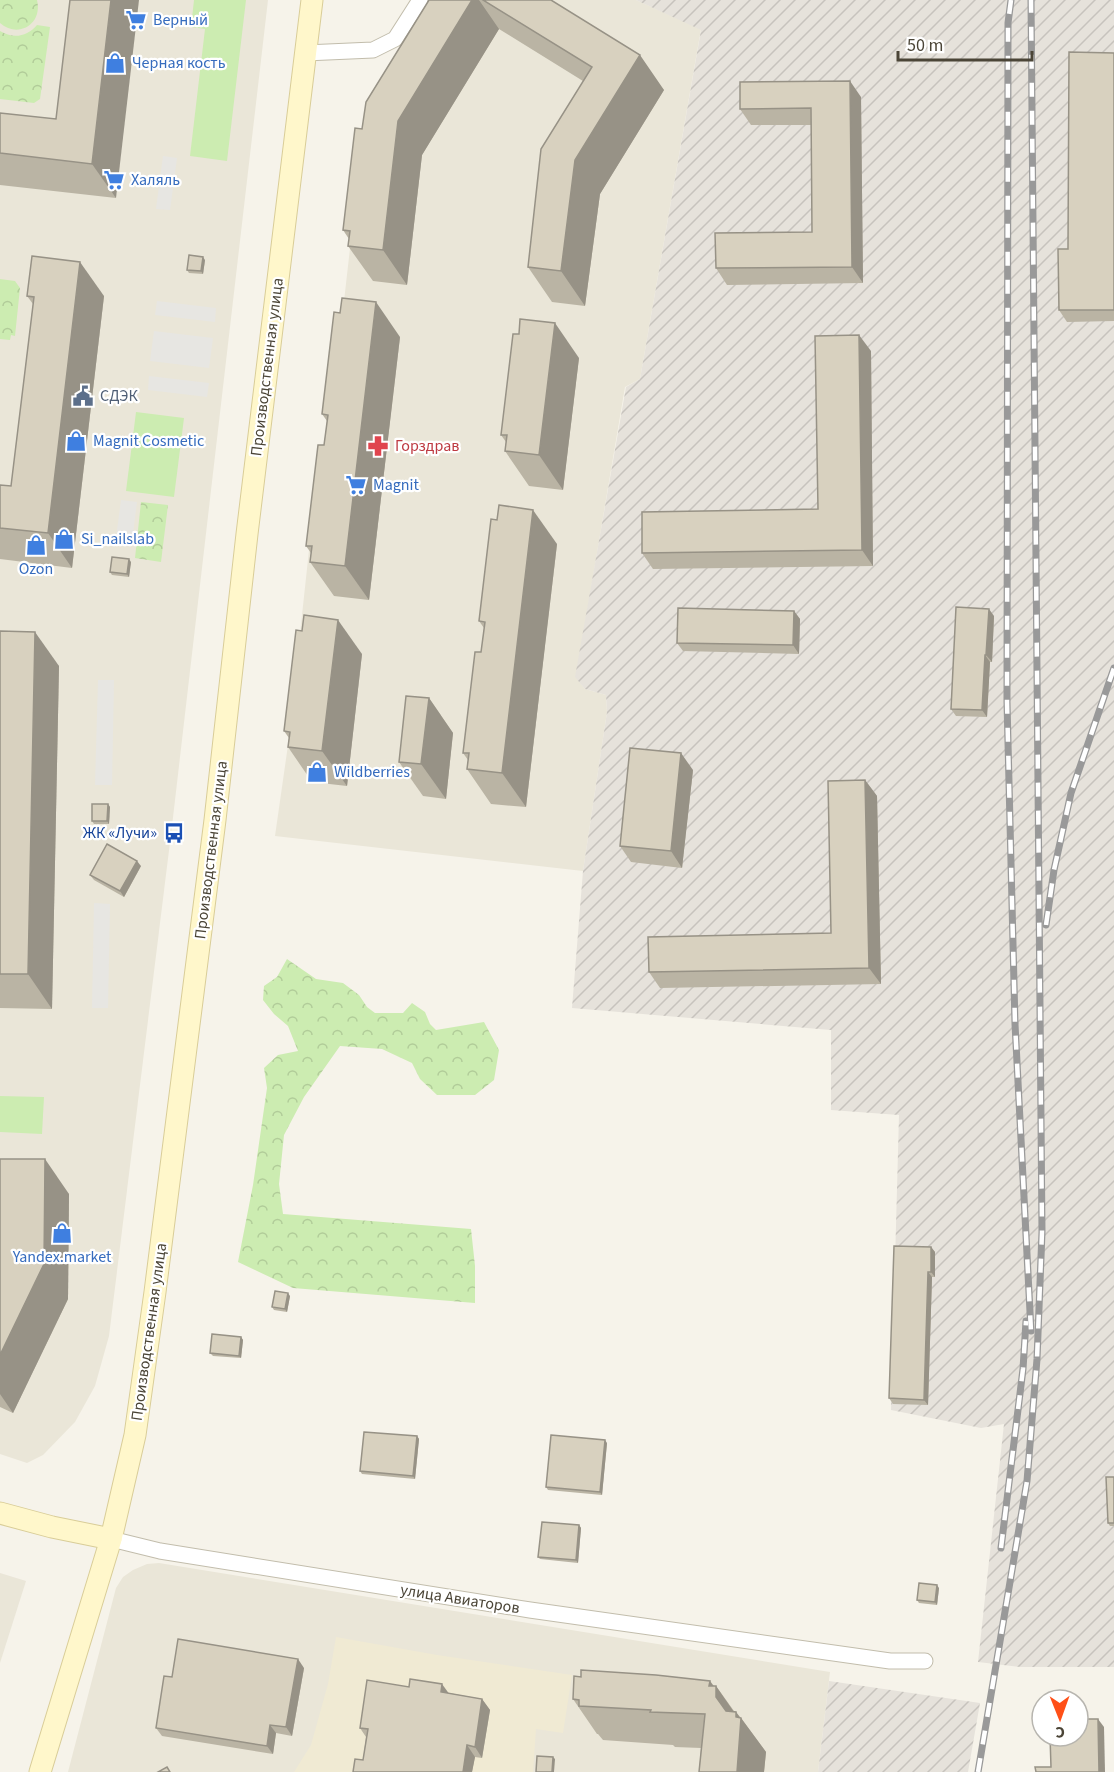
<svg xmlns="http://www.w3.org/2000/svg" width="1114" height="1772" viewBox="0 0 1114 1772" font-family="'Source Sans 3',sans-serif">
	<defs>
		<pattern id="industrial-furrows" width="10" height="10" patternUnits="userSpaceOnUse" patternTransform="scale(1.5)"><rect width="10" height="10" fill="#e6e2db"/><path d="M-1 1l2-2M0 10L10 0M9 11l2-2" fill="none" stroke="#c7c3bd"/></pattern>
		<pattern id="forest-crowns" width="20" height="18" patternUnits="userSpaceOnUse" patternTransform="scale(1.5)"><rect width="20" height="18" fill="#ccecb1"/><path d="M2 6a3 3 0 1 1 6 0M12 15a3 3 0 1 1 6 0" fill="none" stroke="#b1cc99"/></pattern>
	</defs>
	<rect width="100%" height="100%" fill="#f6f3ea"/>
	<g fill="#eae6d8">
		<polygon points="0,0 268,0 172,826 109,1336 95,1386 75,1422 43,1455 27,1463 0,1454"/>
		<polygon points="455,0 636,0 701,29 640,379 625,387 576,677 585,689 606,695 607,712 583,871 275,836 288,745 313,513 324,477 353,222"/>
		<polygon points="159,1563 830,1672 818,1772 68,1772 116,1588 123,1577 133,1570 147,1564"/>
		<polygon points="0,1573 26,1581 0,1663"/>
	</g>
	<g fill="url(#industrial-furrows)">
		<polygon points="636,0 1114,0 1114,1667 1020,1667 978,1662 1004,1424 981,1428 891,1410 899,1115 831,1110 831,1030 572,1008 583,871 607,712 606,695 585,689 575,677 626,387 640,379 701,30"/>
		<polygon points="829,1681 980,1703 968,1772 818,1772"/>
	</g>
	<polygon fill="#f0ead3" points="336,1637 437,1655 572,1675 563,1733 536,1729 533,1772 294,1772 311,1745 328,1684"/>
	<g fill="url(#forest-crowns)">
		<path d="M0 0H37C43 24 18 39 0 23Z"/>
		<path d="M37 25 50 27 40 99 34 103 0 99V31C13 39 27 37 37 25Z"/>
		<polygon points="0,279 15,281 20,288 15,336 11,335 10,340 0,339"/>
		<polygon points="141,502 168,505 161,562 135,558"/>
		<polygon points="287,959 316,979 343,983 359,995 367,1007 375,1013 403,1013 412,1003 425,1012 430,1024 436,1030 484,1022 499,1050 494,1080 475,1095 437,1095 420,1079 412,1063 382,1049 340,1046 304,1097 284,1135 279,1184 283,1214 471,1229 475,1266 475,1303 293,1288 238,1262 253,1185 267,1088 264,1068 278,1055 298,1051 288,1026 274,1014 263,1000 264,986 277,977"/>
	</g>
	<g fill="#ccecb1">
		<polygon points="194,0 246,0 227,161 190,156 205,29 191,27"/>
		<polygon points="136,412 184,418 174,497 126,491"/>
		<polygon points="0,1096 44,1097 42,1134 0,1132"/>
	</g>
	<g fill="#e7e6e2">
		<polygon points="163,156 177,158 170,210 156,209"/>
		<polygon points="157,301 216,308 215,322 155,315"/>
		<polygon points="154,331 213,338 209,368 150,361"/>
		<polygon points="149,376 209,383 207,397 148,390"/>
		<polygon points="121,500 137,502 132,541 116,538"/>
		<polygon points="98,680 114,680 112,785 95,785"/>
		<polygon points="94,903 110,904 108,1008 92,1008"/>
	</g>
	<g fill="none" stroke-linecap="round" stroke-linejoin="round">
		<g stroke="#c2bdac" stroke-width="17">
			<g id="street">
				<polyline points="305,53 373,50 395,39 420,0"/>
				<polyline points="111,1539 160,1551 530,1610 890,1661 925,1661"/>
			</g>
		</g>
		<g stroke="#d9cd98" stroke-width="23">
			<g id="secondary">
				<polyline points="0,1513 52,1527 111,1539"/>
				<polyline points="40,1772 111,1539 135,1435 155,1292 215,820 247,534 312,0"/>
			</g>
		</g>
		<use href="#street" stroke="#fff" stroke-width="15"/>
		<use href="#secondary" stroke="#fff7cb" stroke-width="21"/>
		<g stroke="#999" stroke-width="7">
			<g id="rail">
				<polyline points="1011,0 1008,23 1007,702 1015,1024 1031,1331"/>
				<polyline points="1046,925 1054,870 1071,793 1114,668"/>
				<polyline points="1001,1548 1023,1369 1026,1321"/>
				<polyline points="978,1772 1027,1481 1037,1359 1042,1232 1031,0"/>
			</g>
		</g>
		<use href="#rail" stroke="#fff" stroke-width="4.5" stroke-dasharray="14" stroke-linecap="butt"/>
	</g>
	<g fill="#bab4a4">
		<polygon points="70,0 116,198 0,185 0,113 56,119"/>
		<polygon points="429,0 551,0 664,90 600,194 585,306 552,302 528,267 583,81 499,29 422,155 407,285 373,281 348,246 349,239 343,230 362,129"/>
		<polygon points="1114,53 1114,321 1067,322 1059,310 1068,249"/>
		<polygon points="861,97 863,283 727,285 716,268 812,232 811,125 751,125 740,109"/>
		<polygon points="205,260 203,274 189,273 187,270"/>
		<polygon points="27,296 104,296 72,568 0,559 0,485 11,486 33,304"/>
		<polygon points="400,337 369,600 334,596 310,562 311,553 306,546 324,445 327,421 322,414"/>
		<polygon points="871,351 873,566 653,569 642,553 818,509"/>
		<polygon points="579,358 563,490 529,486 505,451 506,442 501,435"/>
		<polygon points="557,544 526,807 491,804 467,769 468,760 463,753 481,652 484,628 479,621"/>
		<polygon points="131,562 129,577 112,575 110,572"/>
		<polygon points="794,611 800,619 799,654 683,651 677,643"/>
		<polygon points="994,616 992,662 990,662 987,717 956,716 951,709"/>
		<polygon points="0,631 59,666 52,1009 0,1008"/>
		<polygon points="362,654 347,786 312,782 288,747 289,738 284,731"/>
		<polygon points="429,698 453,733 446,799 423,796 399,762"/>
		<polygon points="693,770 682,868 631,862 620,846"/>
		<polygon points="865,780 877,796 881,984 660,988 649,972 831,933"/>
		<polygon points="108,804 110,807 109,824 94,824 92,821"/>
		<polygon points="141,866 124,897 94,880 90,875"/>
		<polygon points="0,1159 69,1194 68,1299 13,1413 0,1407"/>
		<polygon points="931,1247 935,1252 935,1277 932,1277 928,1405 893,1404 889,1398"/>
		<polygon points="290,1296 287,1312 274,1310 272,1307"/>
		<polygon points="241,1337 243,1340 241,1358 213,1356 210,1353"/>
		<polygon points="417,1436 419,1439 415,1479 362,1474 360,1471"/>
		<polygon points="607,1443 602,1495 548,1490 546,1487"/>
		<polygon points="1114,1477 1114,1526 1110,1526 1108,1523"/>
		<polygon points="579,1525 581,1528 578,1563 540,1559 538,1557"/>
		<polygon points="939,1588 937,1605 919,1603 917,1600"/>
		<polygon points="304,1668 292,1736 276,1733 273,1754 162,1736 156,1728 172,1677"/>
		<polygon points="581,1677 710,1681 714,1686 716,1686 734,1711 736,1712 741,1718 766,1752 764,1772 699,1772 701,1748 675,1747 673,1745 603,1740 598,1734 597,1734 573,1699"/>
		<polygon points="449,1693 482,1699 490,1710 482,1758 475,1757 472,1772 353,1772 363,1760 366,1737 360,1728"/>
	</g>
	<g fill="#979286">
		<polygon points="111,0 139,0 116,198 92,164"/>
		<polygon points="472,0 479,0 499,29 422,155 407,285 383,250 398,121"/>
		<polygon points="640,55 664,90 600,194 585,306 561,271 575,160"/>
		<polygon points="850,81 861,97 863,283 852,267"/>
		<polygon points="203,257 205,260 203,274 201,271"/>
		<polygon points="80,262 104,296 72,568 48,533"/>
		<polygon points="376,302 400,337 369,600 345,566"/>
		<polygon points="555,323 579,358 563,490 539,455"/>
		<polygon points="859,335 871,351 873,566 862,550"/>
		<polygon points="533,510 557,544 526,807 502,773"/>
		<polygon points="129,559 131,562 129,577 127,574"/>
		<polygon points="989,609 994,616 992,662 986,655"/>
		<polygon points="794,611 800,619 799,654 793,645"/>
		<polygon points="338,620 362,654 347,786 322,751"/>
		<polygon points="35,632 59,666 52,1009 28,974"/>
		<polygon points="985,655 990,662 987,717 982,710"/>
		<polygon points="429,698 453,733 446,799 421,764"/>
		<polygon points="681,753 693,770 682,868 671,851"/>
		<polygon points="865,780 877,796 881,984 869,968"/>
		<polygon points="108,804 110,807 109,824 107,821"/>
		<polygon points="137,861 141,866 124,897 120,891"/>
		<polygon points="45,1159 69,1194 68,1299 13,1413 0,1394 0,1355"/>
		<polygon points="931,1247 935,1252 935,1277 931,1272"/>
		<polygon points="928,1272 932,1277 928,1405 924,1400"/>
		<polygon points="288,1293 290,1296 287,1312 285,1309"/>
		<polygon points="241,1337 243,1340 241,1358 239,1356"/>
		<polygon points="417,1436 419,1439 415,1479 413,1476"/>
		<polygon points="605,1440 607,1443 602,1495 600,1492"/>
		<polygon points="579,1525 581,1528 578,1563 576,1560"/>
		<polygon points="937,1585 939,1588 937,1605 935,1602"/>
		<polygon points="298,1659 304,1668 292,1736 286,1727"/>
		<polygon points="710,1681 716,1690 716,1686 736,1715 736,1712 741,1719 741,1718 766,1752 764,1772 737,1772 740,1732 716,1697 709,1686"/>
		<polygon points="442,1684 450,1695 441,1692"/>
		<polygon points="482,1699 490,1710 482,1758 475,1747"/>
		<polygon points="1098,1719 1104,1727 1105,1772 1099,1772"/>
		<polygon points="270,1725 276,1733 273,1754 267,1746"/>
		<polygon points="467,1745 475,1757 472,1772 463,1772"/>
		<polygon points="553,1757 555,1759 554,1772 552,1772"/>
	</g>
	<g fill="#d8d1bf" stroke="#979286" stroke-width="1.5">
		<polygon points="70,0 111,0 92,164 0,153 0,113 56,119"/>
		<polygon points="429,0 472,0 398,121 383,250 348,246 350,231 343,230 355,128 362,129 366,102"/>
		<polygon points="483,0 551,0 640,55 575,160 561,271 528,267 541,149 592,67"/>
		<polygon points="1069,52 1114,53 1114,310 1059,310 1058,249 1068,249"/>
		<polygon points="850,81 852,267 716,268 715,233 812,232 811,108 740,109 740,82"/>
		<polygon points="189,255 203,257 201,271 187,270"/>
		<polygon points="32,256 80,262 48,533 0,528 0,485 11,486 34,297 27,296"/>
		<polygon points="342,298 376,302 345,566 310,562 312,546 306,546 318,445 324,445 328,415 322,414 334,312 340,313"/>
		<polygon points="520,319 555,323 539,455 505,451 507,435 501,435 513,334 519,334"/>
		<polygon points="859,335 862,550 642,553 642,512 818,509 815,336"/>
		<polygon points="499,505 533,510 502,773 467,769 469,753 463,753 475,652 481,652 485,622 479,621 491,519 497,520"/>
		<polygon points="112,557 129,559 127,574 110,572"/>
		<polygon points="956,607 989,609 986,655 985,655 982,710 951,709"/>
		<polygon points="678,608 794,611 793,645 677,643"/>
		<polygon points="304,615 338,620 322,751 288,747 290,732 284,731 296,630 302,631"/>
		<polygon points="0,631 35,632 28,974 0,974"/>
		<polygon points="406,696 429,698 421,764 399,762"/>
		<polygon points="630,748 681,753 671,851 620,846"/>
		<polygon points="865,780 869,968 649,972 648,937 831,933 828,781"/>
		<polygon points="92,804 108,804 107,821 92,821"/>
		<polygon points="107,844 137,861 120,891 90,875"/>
		<polygon points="0,1159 45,1159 44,1264 0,1355"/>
		<polygon points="894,1246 931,1247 931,1272 928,1272 924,1400 889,1398"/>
		<polygon points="275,1291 288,1293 285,1309 272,1307"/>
		<polygon points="212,1334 241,1337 239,1356 210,1353"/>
		<polygon points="364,1432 417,1436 413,1476 360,1471"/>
		<polygon points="551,1435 605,1440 600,1492 546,1487"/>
		<polygon points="1106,1477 1114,1477 1114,1523 1108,1523"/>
		<polygon points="542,1522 579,1525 576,1560 538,1557"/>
		<polygon points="919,1583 937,1585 935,1602 917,1600"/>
		<polygon points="178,1639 298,1659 286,1727 270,1725 267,1746 156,1728 164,1676 172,1677"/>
		<polygon points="581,1670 656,1675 710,1681 709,1686 716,1686 716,1697 726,1711 736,1712 736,1717 741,1718 737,1772 699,1772 705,1714 650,1712 651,1710 579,1706 579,1700 573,1699 574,1676 581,1677"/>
		<polygon points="410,1679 442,1684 441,1692 482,1699 475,1747 467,1745 463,1772 353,1772 355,1759 363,1760 368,1729 360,1728 367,1680 409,1687"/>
		<polygon points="1078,1719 1098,1719 1099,1772 1036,1772 1035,1767 1051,1767 1050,1736 1078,1736"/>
		<polygon points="537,1756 553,1757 552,1772 536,1772"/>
		<polygon points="167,1767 170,1772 158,1772"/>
	</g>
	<defs>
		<g id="supermarket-bare" transform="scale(1.62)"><path d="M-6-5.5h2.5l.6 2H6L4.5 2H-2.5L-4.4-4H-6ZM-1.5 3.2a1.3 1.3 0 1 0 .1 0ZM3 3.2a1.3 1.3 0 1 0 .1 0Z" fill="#3f7fe0" stroke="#fff" stroke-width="2.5" paint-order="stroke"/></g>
		<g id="shop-bare" transform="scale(1.62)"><path d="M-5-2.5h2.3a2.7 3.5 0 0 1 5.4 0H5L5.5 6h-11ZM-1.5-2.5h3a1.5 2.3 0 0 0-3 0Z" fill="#3f7fe0" stroke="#fff" stroke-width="2.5" paint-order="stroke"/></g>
		<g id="civic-bare" transform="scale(1.62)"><path d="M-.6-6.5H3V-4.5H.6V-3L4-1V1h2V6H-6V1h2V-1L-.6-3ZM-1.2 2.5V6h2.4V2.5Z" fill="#5c6f8a" stroke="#fff" stroke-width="2.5" paint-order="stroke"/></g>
		<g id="pharmacy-bare" transform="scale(1.62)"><path d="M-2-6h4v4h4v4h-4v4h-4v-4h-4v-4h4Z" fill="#e0444e" stroke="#fff" stroke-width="2.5" paint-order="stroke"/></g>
		<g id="bus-bare" transform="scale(1.62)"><path d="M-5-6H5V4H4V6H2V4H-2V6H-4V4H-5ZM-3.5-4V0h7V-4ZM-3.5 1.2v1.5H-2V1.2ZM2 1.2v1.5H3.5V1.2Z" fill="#1a4fb4" stroke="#fff" stroke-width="2.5" paint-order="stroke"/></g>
	</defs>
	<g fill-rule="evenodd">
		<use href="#supermarket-bare" x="136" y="20"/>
		<use href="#shop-bare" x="115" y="63"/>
		<use href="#supermarket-bare" x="114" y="180"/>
		<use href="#civic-bare" x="83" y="396"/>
		<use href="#shop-bare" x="76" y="441"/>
		<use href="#pharmacy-bare" x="378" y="446"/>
		<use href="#supermarket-bare" x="356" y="485"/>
		<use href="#shop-bare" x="64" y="539"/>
		<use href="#shop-bare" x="36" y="545"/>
		<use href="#shop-bare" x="317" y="772"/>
		<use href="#bus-bare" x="174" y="833"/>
		<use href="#shop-bare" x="62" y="1233"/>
	</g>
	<g text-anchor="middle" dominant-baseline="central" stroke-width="4.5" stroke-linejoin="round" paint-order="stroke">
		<g font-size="16" fill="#366cbe" stroke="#fff" text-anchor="start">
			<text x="153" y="20">Верный</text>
			<text x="132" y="63">Черная кость</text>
			<text x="131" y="180">Халяль</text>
			<text x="93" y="441">Magnit Cosmetic</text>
			<text x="373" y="485">Magnit</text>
			<text x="81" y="539">Si_nailslab</text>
			<text x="36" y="569" text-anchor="middle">Ozon</text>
			<text x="334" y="772">Wildberries</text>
			<text x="62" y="1257" text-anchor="middle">Yandex.market</text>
		</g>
		<g font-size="16" fill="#4b4537" stroke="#fff">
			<text transform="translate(267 367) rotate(-83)">Производственная улица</text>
			<text transform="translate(211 850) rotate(-83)">Производственная улица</text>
			<text transform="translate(149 1332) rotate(-82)">Производственная улица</text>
			<text transform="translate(460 1599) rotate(9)">улица Авиаторов</text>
		</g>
		<g font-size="16" fill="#4e5e75" stroke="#fff" text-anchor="start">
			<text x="100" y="396">СДЭК</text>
		</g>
		<g font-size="16" fill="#be3a42" stroke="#fff" text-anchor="start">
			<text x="395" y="446">Горздрав</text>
		</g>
		<g font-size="16" fill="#164399" stroke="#fff" text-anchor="end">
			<text x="157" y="833">ЖК «Лучи»</text>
		</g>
	</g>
	<g transform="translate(1060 1718) rotate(179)"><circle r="28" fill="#ffffff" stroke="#b7b5af" stroke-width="1.5"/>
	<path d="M0-4.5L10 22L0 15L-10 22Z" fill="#ff5018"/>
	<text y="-9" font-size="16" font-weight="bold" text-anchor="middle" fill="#4b4537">С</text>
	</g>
	<path d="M898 51v9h134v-9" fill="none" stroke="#4b4537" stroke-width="3"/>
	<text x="907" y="51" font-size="18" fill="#4b4537" stroke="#ffffff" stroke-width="4.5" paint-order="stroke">50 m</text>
</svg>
